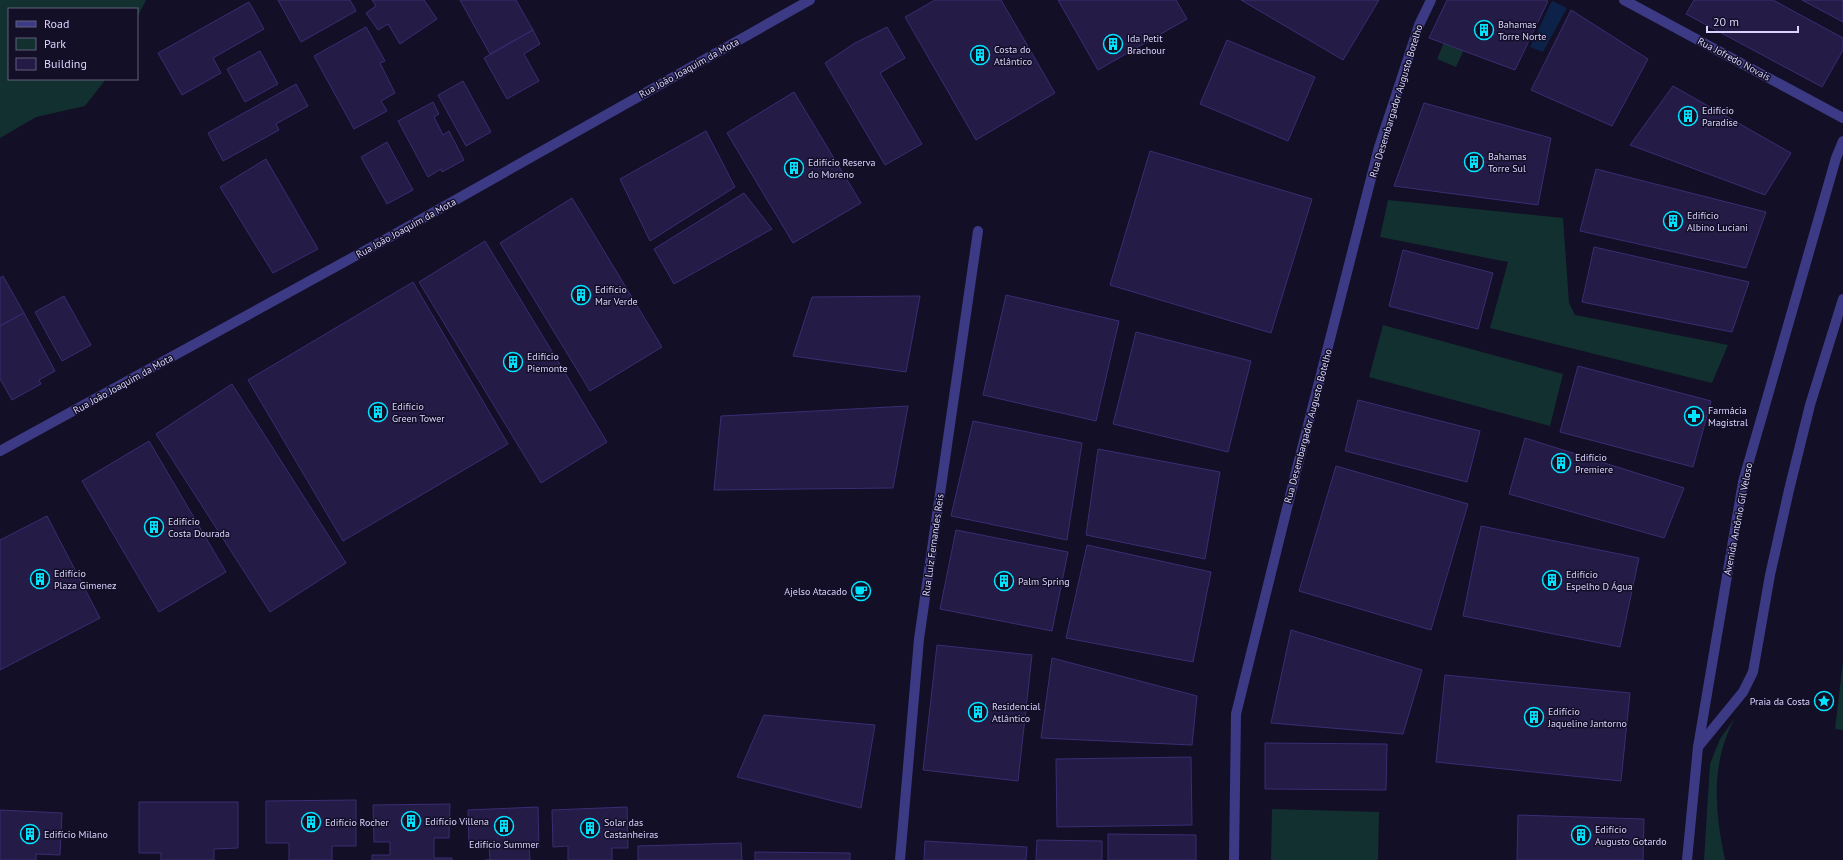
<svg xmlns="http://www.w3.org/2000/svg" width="1843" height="860" viewBox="0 0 1843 860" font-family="'PT Sans',sans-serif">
	<rect width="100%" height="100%" fill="#130f26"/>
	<g fill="#12302f">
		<polygon points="0,0 146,0 137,18 137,9 9,9 9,79 106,79 85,106 36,117 0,138"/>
		<polygon points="1462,0 1487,0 1456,67 1437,59"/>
		<polygon points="1388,200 1563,218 1569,303 1575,315 1728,345 1712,383 1490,328 1508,262 1380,237"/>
		<polygon points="1383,325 1563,374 1550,426 1369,377"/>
		<polygon points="1843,662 1843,730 1835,729"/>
		<path d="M1735 718C1710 763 1715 812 1725 860H1704L1710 764 1720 739Z"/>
		<polygon points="1272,809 1379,812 1378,860 1271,860"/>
	</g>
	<polygon fill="#0c2248" points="1552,1 1567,8 1543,52 1530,47"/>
	<g fill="#241b47" stroke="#3b2d73">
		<polygon points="278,0 350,0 356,11 301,42"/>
		<polygon points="372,0 424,0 437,19 400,44 388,24 378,30 366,13 376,6"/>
		<polygon points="460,0 516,0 533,30 490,54"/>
		<polygon points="935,0 1001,0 1055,93 976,140 905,17"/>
		<polygon points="1058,0 1176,0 1187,19 1098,70"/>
		<polygon points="1241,0 1379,0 1343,60"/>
		<polygon points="1447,0 1546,0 1548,1 1515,70 1429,38"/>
		<polygon points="1694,0 1773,0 1843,38 1843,50 1822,87 1686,14"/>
		<polygon points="1802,0 1843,0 1843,22"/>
		<polygon points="249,2 264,29 213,58 221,73 182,95 158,53"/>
		<polygon points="1571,10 1648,59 1612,126 1531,90"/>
		<polygon points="366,27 385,61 380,63 395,93 381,101 387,111 354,129 314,56"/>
		<polygon points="887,27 905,58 880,73 922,144 885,165 825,63 855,43"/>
		<polygon points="533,30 540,44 524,54 539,81 507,99 484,58"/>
		<polygon points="1227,40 1315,77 1288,141 1200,104"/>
		<polygon points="260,51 278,84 245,102 227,69"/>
		<polygon points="463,81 491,132 466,146 438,95"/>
		<polygon points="296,84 308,106 276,124 279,130 223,161 208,133"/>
		<polygon points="1673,86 1791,153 1765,195 1630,145"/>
		<polygon points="794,92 861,203 793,243 727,133"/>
		<polygon points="433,102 439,114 434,117 443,135 449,131 464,160 442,172 441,169 428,177 398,121"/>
		<polygon points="1424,103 1551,138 1538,205 1394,186"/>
		<polygon points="706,131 735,187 650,241 620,179"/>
		<polygon points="387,142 413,190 387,204 361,157"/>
		<polygon points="1150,151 1312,199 1271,333 1110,285"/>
		<polygon points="266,159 318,249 273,273 220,187"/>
		<polygon points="1596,169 1766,212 1746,268 1580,231"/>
		<polygon points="744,193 772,229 674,284 654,249"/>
		<polygon points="572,198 662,347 590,391 500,243"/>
		<polygon points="485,241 607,442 541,483 419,282"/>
		<polygon points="1594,247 1749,282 1732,332 1582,302"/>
		<polygon points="1403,250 1493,273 1478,329 1389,306"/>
		<polygon points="3,276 24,313 0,326 0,278"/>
		<polygon points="413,282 508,444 343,541 248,380"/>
		<polygon points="1006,295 1119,321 1096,421 983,395"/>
		<polygon points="64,296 91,345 62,361 35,312"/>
		<polygon points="920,296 906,372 793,356 812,297"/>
		<polygon points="24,313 55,371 39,380 41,384 12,400 0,379 0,326"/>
		<polygon points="1136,332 1251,361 1228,452 1113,424"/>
		<polygon points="1578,366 1711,401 1693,467 1560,432"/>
		<polygon points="232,384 346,563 270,612 156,434"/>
		<polygon points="1358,400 1480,431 1467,482 1345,451"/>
		<polygon points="908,406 893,488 714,490 721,416"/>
		<polygon points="973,421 1082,443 1067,540 951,516"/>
		<polygon points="1525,438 1684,488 1664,538 1509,494"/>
		<polygon points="149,441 226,572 159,612 82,481"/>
		<polygon points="1098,449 1220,472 1205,559 1086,535"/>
		<polygon points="1336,466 1468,504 1431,630 1299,591"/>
		<polygon points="47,516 100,618 0,670 0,540"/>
		<polygon points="1481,526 1639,558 1620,647 1463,616"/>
		<polygon points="956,530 1068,552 1052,631 940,609"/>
		<polygon points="1087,545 1211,572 1193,662 1066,638"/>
		<polygon points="1291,630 1422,670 1403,734 1271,723"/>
		<polygon points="937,645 1032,655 1018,781 923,770"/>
		<polygon points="1052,658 1197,696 1192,745 1041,738"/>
		<polygon points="1445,675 1630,693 1621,781 1436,762"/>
		<polygon points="764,715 875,725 861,808 737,777"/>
		<polygon points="1265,743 1387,744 1386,790 1265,789"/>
		<polygon points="1191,757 1192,825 1057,827 1056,759"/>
		<polygon points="356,800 356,846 332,846 332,860 289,860 289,843 266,843 266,801"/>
		<polygon points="139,802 238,802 238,848 214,849 214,860 161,860 161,853 139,853"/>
		<polygon points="450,804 449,838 434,838 434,858 452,858 452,860 372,860 372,855 390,855 390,842 374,842 373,805"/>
		<polygon points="538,807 539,847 529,847 530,860 485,860 490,860 489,843 469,844 468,810"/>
		<polygon points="627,807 628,848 612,848 612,860 568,860 568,846 553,847 552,810"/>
		<polygon points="0,810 62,813 60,855 36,854 36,860 0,860"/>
		<polygon points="1518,815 1644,819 1643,860 1517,860"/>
		<polygon points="1108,834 1196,835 1196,860 1108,860"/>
		<polygon points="1037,840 1102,841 1102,860 1036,860"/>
		<polygon points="925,841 1027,847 1026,860 924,860"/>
		<polygon points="741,843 742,860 638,860 638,846"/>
		<polygon points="755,852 850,853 850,860 755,860"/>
	</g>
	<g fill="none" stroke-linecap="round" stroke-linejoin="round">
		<g stroke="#3d3a85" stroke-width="10">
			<polyline points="1624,0 1843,118"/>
			<polyline points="0,451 388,238 810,0"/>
			<polyline points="1698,747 1743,692 1753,672 1770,575 1789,490 1810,405 1843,299"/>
			<polyline points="900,860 919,639 978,231"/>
			<polyline points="1234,860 1236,714 1295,476 1379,147 1419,25 1431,0"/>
			<polyline points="1687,860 1698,747 1743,482 1836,158 1843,141"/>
		</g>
	</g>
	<defs>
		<g id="building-ring" transform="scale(1)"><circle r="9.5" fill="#130f26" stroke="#00e5ff" stroke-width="1.5"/><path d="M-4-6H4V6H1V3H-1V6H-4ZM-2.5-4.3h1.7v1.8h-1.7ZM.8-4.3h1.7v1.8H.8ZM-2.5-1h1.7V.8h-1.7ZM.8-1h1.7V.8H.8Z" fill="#00e5ff"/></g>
		<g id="pharmacy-ring" transform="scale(1)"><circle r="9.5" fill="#130f26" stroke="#00e5ff" stroke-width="1.5"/><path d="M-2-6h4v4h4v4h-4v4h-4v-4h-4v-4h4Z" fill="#00e5ff"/></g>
		<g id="cafe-ring" transform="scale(1)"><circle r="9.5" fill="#130f26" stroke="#00e5ff" stroke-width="1.5"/><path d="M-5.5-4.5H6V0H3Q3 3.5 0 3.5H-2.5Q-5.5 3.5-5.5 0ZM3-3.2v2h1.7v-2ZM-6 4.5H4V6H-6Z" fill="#00e5ff"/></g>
		<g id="sight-ring" transform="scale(1)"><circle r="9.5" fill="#130f26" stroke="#00e5ff" stroke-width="1.5"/><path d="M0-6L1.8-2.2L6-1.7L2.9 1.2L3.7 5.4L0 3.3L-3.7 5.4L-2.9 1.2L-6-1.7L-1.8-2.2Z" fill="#00e5ff"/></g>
	</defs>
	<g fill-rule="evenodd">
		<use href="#building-ring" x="1484" y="30"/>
		<use href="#building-ring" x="1113" y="44"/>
		<use href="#building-ring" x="980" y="55"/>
		<use href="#building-ring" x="1688" y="116"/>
		<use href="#building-ring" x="1474" y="162"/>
		<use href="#building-ring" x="794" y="168"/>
		<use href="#building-ring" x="1673" y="221"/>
		<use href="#building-ring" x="581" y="295"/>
		<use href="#building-ring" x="513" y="362"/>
		<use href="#building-ring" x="378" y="412"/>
		<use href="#pharmacy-ring" x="1694" y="416"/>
		<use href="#building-ring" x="1561" y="463"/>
		<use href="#building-ring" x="154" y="527"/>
		<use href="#building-ring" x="40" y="579"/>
		<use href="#building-ring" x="1552" y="580"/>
		<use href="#building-ring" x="1004" y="581"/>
		<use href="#cafe-ring" x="861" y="591"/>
		<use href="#sight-ring" x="1824" y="701"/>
		<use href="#building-ring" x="978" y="712"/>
		<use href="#building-ring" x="1534" y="717"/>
		<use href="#building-ring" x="411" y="821"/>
		<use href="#building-ring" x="311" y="822"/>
		<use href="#building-ring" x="504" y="826"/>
		<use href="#building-ring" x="590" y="828"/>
		<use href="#building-ring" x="30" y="834"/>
		<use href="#building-ring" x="1581" y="835"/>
	</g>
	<g text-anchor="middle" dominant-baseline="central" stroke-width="3" stroke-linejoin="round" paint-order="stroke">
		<g font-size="10" fill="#d9d4ff" stroke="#130f26" text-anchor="start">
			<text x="1498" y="24">Bahamas<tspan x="1498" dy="12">Torre Norte</tspan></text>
			<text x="1127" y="38">Ida Petit<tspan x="1127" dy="12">Brachour</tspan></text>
			<text x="994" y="49">Costa do<tspan x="994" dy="12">Atlântico</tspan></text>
			<text x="1702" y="110">Edifício<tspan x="1702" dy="12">Paradise</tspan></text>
			<text x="1488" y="156">Bahamas<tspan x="1488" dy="12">Torre Sul</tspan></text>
			<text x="808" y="162">Edifício Reserva<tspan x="808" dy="12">do Moreno</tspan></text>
			<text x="1687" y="215">Edifício<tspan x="1687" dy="12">Albino Luciani</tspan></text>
			<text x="595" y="289">Edifício<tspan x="595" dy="12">Mar Verde</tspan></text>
			<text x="527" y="356">Edifício<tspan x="527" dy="12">Piemonte</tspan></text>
			<text x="392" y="406">Edifício<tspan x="392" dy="12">Green Tower</tspan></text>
			<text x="1708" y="410">Farmácia<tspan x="1708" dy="12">Magistral</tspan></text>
			<text x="1575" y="457">Edifício<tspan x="1575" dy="12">Premiere</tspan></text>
			<text x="168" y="521">Edifício<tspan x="168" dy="12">Costa Dourada</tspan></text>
			<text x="54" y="573">Edifício<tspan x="54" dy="12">Plaza Gimenez</tspan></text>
			<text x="1566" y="574">Edifício<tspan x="1566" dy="12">Espelho D Água</tspan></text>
			<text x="1018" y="581">Palm Spring</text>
			<text x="847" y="591" text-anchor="end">Ajelso Atacado</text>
			<text x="1810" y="701" text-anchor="end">Praia da Costa</text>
			<text x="992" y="706">Residencial<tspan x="992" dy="12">Atlântico</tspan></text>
			<text x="1548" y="711">Edifício<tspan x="1548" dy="12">Jaqueline Jantorno</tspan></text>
			<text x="425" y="821">Edifício Villena</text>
			<text x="325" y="822">Edifício Rocher</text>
			<text x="604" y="822">Solar das<tspan x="604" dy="12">Castanheiras</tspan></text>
			<text x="1595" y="829">Edifício<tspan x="1595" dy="12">Augusto Gotardo</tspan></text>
			<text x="44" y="834">Edifício Milano</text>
			<text x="504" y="844" text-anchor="middle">Edifício Summer</text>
		</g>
		<g font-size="10" fill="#d9d4ff" stroke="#130f26">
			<text transform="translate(1734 59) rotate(28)">Rua Jofredo Novais</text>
			<text transform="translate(689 68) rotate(-29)">Rua João Joaquim da Mota</text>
			<text transform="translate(1396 101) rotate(-73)">Rua Desembargador Augusto Botelho</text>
			<text transform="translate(406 228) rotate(-29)">Rua João Joaquim da Mota</text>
			<text transform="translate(123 384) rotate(-29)">Rua João Joaquim da Mota</text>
			<text transform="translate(1308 426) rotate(-75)">Rua Desembargador Augusto Botelho</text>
			<text transform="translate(1738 519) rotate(-79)">Avenida Antônio Gil Veloso</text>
			<text transform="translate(933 545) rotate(-82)">Rua Luiz Fernandes Reis</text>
		</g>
	</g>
	<rect x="8" y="8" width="130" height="72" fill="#130f26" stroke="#625e7d"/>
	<rect x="16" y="21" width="20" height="6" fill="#3d3a85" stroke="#625e7d"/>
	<text x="44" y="28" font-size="12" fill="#d9d4ff">Road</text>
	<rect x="16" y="38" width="20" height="12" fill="#12302f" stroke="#625e7d"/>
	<text x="44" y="48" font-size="12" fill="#d9d4ff">Park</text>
	<rect x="16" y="58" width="20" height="12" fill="#241b47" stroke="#625e7d"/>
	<text x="44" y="68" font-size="12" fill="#d9d4ff">Building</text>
	<path d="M1707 26v6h91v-6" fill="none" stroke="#d9d4ff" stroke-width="2"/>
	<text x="1713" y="26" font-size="12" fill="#d9d4ff" stroke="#130f26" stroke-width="3" paint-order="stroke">20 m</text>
</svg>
